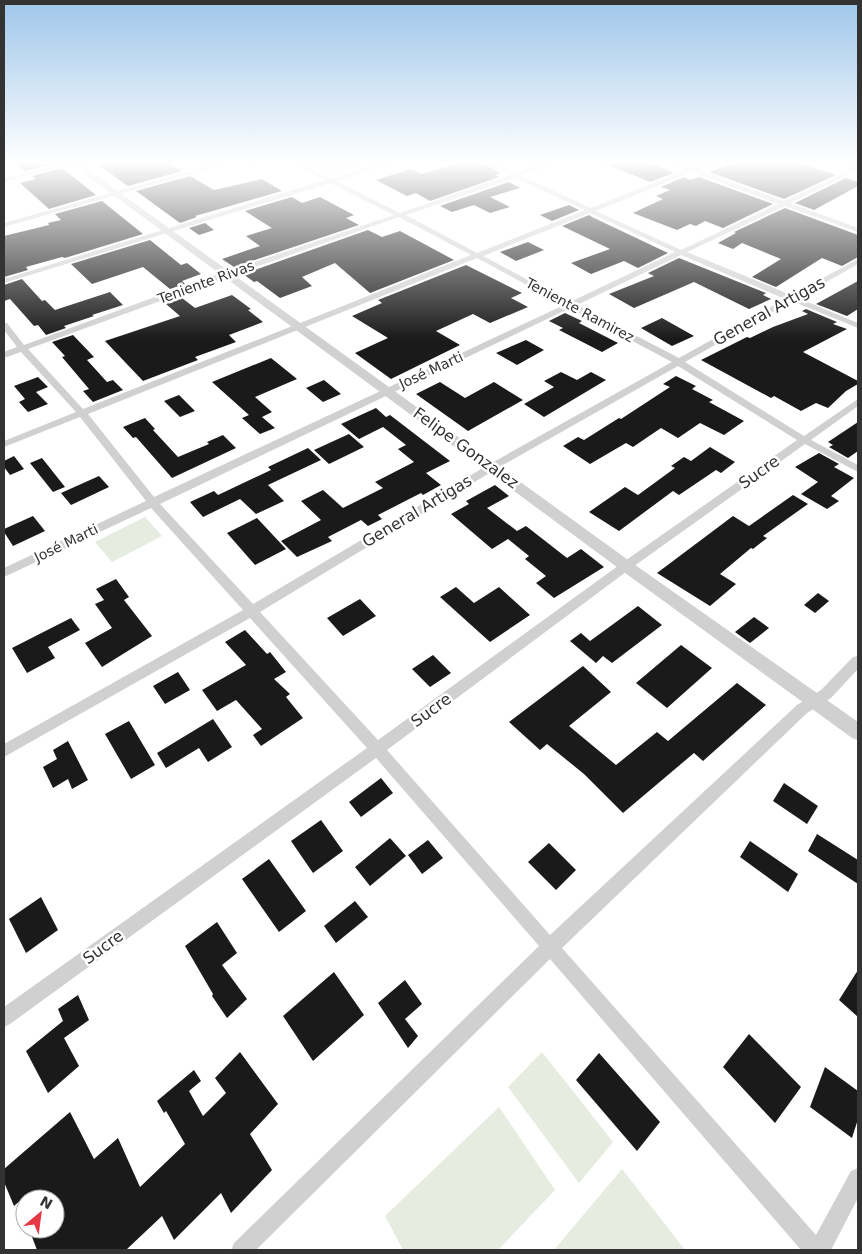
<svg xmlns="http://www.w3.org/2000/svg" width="862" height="1254" viewBox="0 0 862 1254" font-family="'DejaVu Sans',sans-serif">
	<rect width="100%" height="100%" fill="#fff"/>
	<g fill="#e6ecdf">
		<polygon points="308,163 368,163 332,175"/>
		<polygon points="145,517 162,536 112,562 95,542"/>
		<polygon points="542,1052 613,1142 579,1183 508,1087"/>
		<polygon points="499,1107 555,1190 498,1250 403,1250 385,1216"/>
		<polygon points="622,1169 685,1250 554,1250"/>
	</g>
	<g fill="#1a1a1a">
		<polygon points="14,163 56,163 25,171"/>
		<polygon points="96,163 168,163 182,171 128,186"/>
		<polygon points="459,163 483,163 501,173 495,175 499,177 430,201 416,193 407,196 376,180 411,169 421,174"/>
		<polygon points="604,163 651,163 674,173 650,182"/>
		<polygon points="731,163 799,163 836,175 784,199 709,172"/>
		<polygon points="62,168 96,195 49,209 20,183 36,179 32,176"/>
		<polygon points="190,176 214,190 262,179 282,191 195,216 197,217 180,223 136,191"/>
		<polygon points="684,177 690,180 699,177 773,204 723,228 705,221 696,226 690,224 677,230 633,213 663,199 656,196 670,190 661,187"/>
		<polygon points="846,178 858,182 858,186 814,210 795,203"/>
		<polygon points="509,182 520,188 490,197 510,207 490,213 474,205 452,212 440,206"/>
		<polygon points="292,197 302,203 320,197 354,215 346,218 359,225 234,267 222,259 260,246 246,236 272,228 245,211"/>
		<polygon points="102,201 143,234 65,258 62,257 26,267 28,270 4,277 4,236 49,225 48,223 61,220 55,214"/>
		<polygon points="569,205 579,210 552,221 540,215"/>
		<polygon points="785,208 858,235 858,257 842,266 822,258 776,287 752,277 781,259 742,243 733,249 718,243 736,233 734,232"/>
		<polygon points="589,215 592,217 668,253 638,268 624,261 591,274 571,263 610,249 562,226"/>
		<polygon points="205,223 214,230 199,235 189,228"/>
		<polygon points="368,230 382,237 400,231 454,260 370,293 335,263 302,277 312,286 280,298 257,281 254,282 243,274"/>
		<polygon points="150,240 181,265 187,263 201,274 182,281 185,284 170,289 143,267 92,284 71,264"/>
		<polygon points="528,242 544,250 516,261 500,252"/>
		<polygon points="679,258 766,293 763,295 771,299 749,309 694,282 634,308 609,294 654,276 648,273"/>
		<polygon points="466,265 522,293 511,298 528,307 490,323 473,314 436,331 460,345 391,379 355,353 388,338 352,316 382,303 378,300"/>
		<polygon points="22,279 42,301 45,300 55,310 110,292 123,305 92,315 94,316 64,326 66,328 46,335 38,325 34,326 10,299 4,301 4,285"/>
		<polygon points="858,281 858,309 847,316 816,304"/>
		<polygon points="232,295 251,309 248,310 263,322 229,335 236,342 195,357 198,360 143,381 105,341 180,316 166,304 182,298 195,308"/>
		<polygon points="806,309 837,322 833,324 847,329 803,352 858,381 858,384 846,391 828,408 816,403 801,411 774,396 771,398 701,360 747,337 750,338 773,327 808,314 802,311"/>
		<polygon points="565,313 582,321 579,323 618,343 602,352 559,330 563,328 549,321"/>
		<polygon points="662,318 694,336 672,346 641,328"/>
		<polygon points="73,335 94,357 87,360 107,382 113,380 123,390 93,402 83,391 89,389 62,357 65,356 52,342"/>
		<polygon points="526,340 544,350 517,365 496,353"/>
		<polygon points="271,358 297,379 255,397 272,412 262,417 275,428 260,434 242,418 249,415 212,382"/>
		<polygon points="561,372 577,380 591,372 606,380 544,417 524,404 554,387 544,381"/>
		<polygon points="676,376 696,386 692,389 713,400 709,402 744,421 724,435 700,423 678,438 661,428 633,447 626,443 590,464 563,446 578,437 584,440 619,418 621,419 670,387 663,384"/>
		<polygon points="38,377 48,387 36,392 48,404 28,412 19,402 25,399 14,386"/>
		<polygon points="324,380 341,394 323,402 306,388"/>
		<polygon points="440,382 465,398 494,382 523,400 468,431 416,394"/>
		<polygon points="179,395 195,411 180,417 164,401"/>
		<polygon points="376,408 386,417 390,415 450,461 426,473 441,485 423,495 421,493 378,515 382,519 368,526 361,520 328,537 332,541 297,557 281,541 321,520 301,501 323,490 343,508 383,488 375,482 414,462 398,449 406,445 383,427 359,439 341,424"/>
		<polygon points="145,418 155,429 153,430 178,457 209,444 207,442 223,435 236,448 172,478 136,437 133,438 123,427"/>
		<polygon points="858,422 858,451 848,458 829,447 833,445 828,442"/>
		<polygon points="349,434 364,447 329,464 314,450"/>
		<polygon points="710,447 735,462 721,473 716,470 679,495 673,491 619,531 589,512 625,487 638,495 675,468 671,466 684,457 691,461"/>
		<polygon points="308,448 321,460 268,485 284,501 256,514 240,499 203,517 190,502 214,491 218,495 271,470 268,467"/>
		<polygon points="819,453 839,464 834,467 854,478 831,496 839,501 827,509 801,494 818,482 795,467"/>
		<polygon points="14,456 24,469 10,475 4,467 4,461"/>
		<polygon points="42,458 65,487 53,492 30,463"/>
		<polygon points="99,476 109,487 71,505 61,493"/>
		<polygon points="495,485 509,496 487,508 517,531 526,526 567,558 581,549 604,567 554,598 536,583 546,576 525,559 529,556 508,539 492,549 451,514 469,504 466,501"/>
		<polygon points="793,495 808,504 763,536 767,538 753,549 751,548 720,574 736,584 710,606 657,573 733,516 749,526"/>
		<polygon points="33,516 45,531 13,546 4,532 4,529"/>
		<polygon points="257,518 286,549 255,565 227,533"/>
		<polygon points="116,579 129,597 124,600 152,636 102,667 85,643 112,628 95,604 104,600 96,589"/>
		<polygon points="456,587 474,603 499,587 530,615 490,642 440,597"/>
		<polygon points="818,593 829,601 815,613 804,605"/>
		<polygon points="360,599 376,616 343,636 327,618"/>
		<polygon points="638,606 662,625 612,663 603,656 596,663 570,641 581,633 590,641"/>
		<polygon points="754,617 769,628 750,643 735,632"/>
		<polygon points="71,618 80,630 48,647 55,658 27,673 12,648"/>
		<polygon points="245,630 267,654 270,652 286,672 274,679 290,694 286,697 303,718 261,746 253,735 262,729 236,700 217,711 202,690 246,665 225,642"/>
		<polygon points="681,645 712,668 667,708 636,683"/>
		<polygon points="433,655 451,673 430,687 412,669"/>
		<polygon points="583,666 611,692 569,726 616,765 657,732 668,741 737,683 766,705 703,761 694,753 623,813 584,774 547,744 540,750 509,722"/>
		<polygon points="178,672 190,690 165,704 153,686"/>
		<polygon points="213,719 232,747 208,762 199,748 166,768 157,753"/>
		<polygon points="129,721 155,765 131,779 105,734"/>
		<polygon points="68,741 88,780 72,789 68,779 53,788 43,767 57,759 53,750"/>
		<polygon points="381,778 393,793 361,817 349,802"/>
		<polygon points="784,783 818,806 807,824 773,801"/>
		<polygon points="321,820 343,851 313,873 291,841"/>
		<polygon points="817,834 858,860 858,884 808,851"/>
		<polygon points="390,838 406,856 370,886 355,867"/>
		<polygon points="428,840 443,858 422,874 408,855"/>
		<polygon points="750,841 798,874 788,892 740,857"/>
		<polygon points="549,843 576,870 556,890 528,862"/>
		<polygon points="269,859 306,911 279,932 242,879"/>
		<polygon points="41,897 58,930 26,953 9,919"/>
		<polygon points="355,901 368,917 336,943 324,926"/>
		<polygon points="217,922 237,953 222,965 247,999 227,1018 212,996 213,994 185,946"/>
		<polygon points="858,970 858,1017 839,1000"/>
		<polygon points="334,972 364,1015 313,1061 283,1016"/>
		<polygon points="405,980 422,1004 405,1019 418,1036 408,1048 378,1003"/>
		<polygon points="78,995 89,1020 64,1038 79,1066 48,1093 26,1051 63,1021 58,1009"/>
		<polygon points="749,1034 801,1087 775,1123 723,1067"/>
		<polygon points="240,1052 278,1104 250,1134 272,1170 231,1213 221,1193 174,1240 162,1216 126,1250 37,1250 29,1229 55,1229 55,1199 22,1199 14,1206 4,1182 4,1169 70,1112 94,1159 118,1138 140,1187 185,1144 166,1111 164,1113 157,1101 194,1070 201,1081 189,1091 203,1116 226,1093 215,1078"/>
		<polygon points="599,1053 660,1122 637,1151 576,1080"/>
		<polygon points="825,1067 858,1091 858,1119 852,1138 810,1107"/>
	</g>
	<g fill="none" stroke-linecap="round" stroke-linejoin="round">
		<g fill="#d0d0d0" fill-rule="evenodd">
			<polygon points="64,163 74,163 4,182 4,178"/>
			<polygon points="219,163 229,163 4,227 4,223"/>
			<path d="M292 163H300L331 179 383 163H392L336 181 400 213 510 175 485 163H493L515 173 546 163H555L521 176 591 208 686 170 669 163H678L692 168 705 163H713L698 170 784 201 838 176 858 163V168L842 178 790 203 858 228V232L785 206 687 252 791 295 858 259V264L798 298 858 323V328L792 301 685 362 804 436 858 399V406L811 440 858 465V472L805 444 630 569 387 750 550 935 797 705 821 690 853 657 858 656V669L831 698 807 713 562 948 816 1235 851 1171 858 1168V1198L831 1250H801L550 959 256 1250H231L234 1243 539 946 376 758 10 1024 4 1027V1007L367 748 250 618 4 757V744L243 610 151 508 4 577V568L146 501 80 417 4 447V441L76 412 21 352 4 358V352L17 347 4 330V323H7L24 345 201 280 394 215 330 183 4 283V279L325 180ZM692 172 778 204 681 250 596 211ZM515 178 585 210 477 253 406 215ZM590 213 675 252 570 302 483 256ZM399 217 471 255 83 409 28 349 207 284ZM681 255 785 299 679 358 577 305ZM477 258 564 305 154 497 88 414ZM570 308 672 362 488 465 253 604 160 504ZM678 366 797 440 622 563 378 740 260 612 496 469Z"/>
		</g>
		<polygon fill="#d0d0d0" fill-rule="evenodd" points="70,163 79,163 631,562 858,722 858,740 852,738 621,570"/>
	</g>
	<linearGradient id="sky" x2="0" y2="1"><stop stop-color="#9ec6ea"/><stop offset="0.48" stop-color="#fff"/><stop offset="1" stop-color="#fff" stop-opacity="0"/></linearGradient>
	<rect width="862" height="339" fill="url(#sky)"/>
	<g text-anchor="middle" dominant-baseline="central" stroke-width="5" stroke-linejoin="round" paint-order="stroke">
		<g font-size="14" fill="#333" stroke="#fff">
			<text transform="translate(206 282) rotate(-20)">Teniente Rivas</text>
			<text transform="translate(580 310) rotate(28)">Teniente Ramirez</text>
			<text transform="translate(431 370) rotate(-25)">José Marti</text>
			<text transform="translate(66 543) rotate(-26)">José Marti</text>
		</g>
		<g font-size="16" fill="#333" stroke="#fff">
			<text transform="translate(769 311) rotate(-29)">General Artigas</text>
			<text transform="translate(466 448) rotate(36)">Felipe Gonzalez</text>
			<text transform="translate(759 472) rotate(-35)">Sucre</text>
			<text transform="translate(417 511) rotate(-31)">General Artigas</text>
			<text transform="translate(431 710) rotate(-36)">Sucre</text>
			<text transform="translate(103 947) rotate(-36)">Sucre</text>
		</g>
	</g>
	<rect width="862" height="1254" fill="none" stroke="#333333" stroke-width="10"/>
	<g transform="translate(40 1214) rotate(29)"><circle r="24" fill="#ffffff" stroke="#adadad"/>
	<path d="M0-4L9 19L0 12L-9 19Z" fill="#e63946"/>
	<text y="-8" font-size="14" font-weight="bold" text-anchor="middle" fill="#333333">N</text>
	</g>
</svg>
